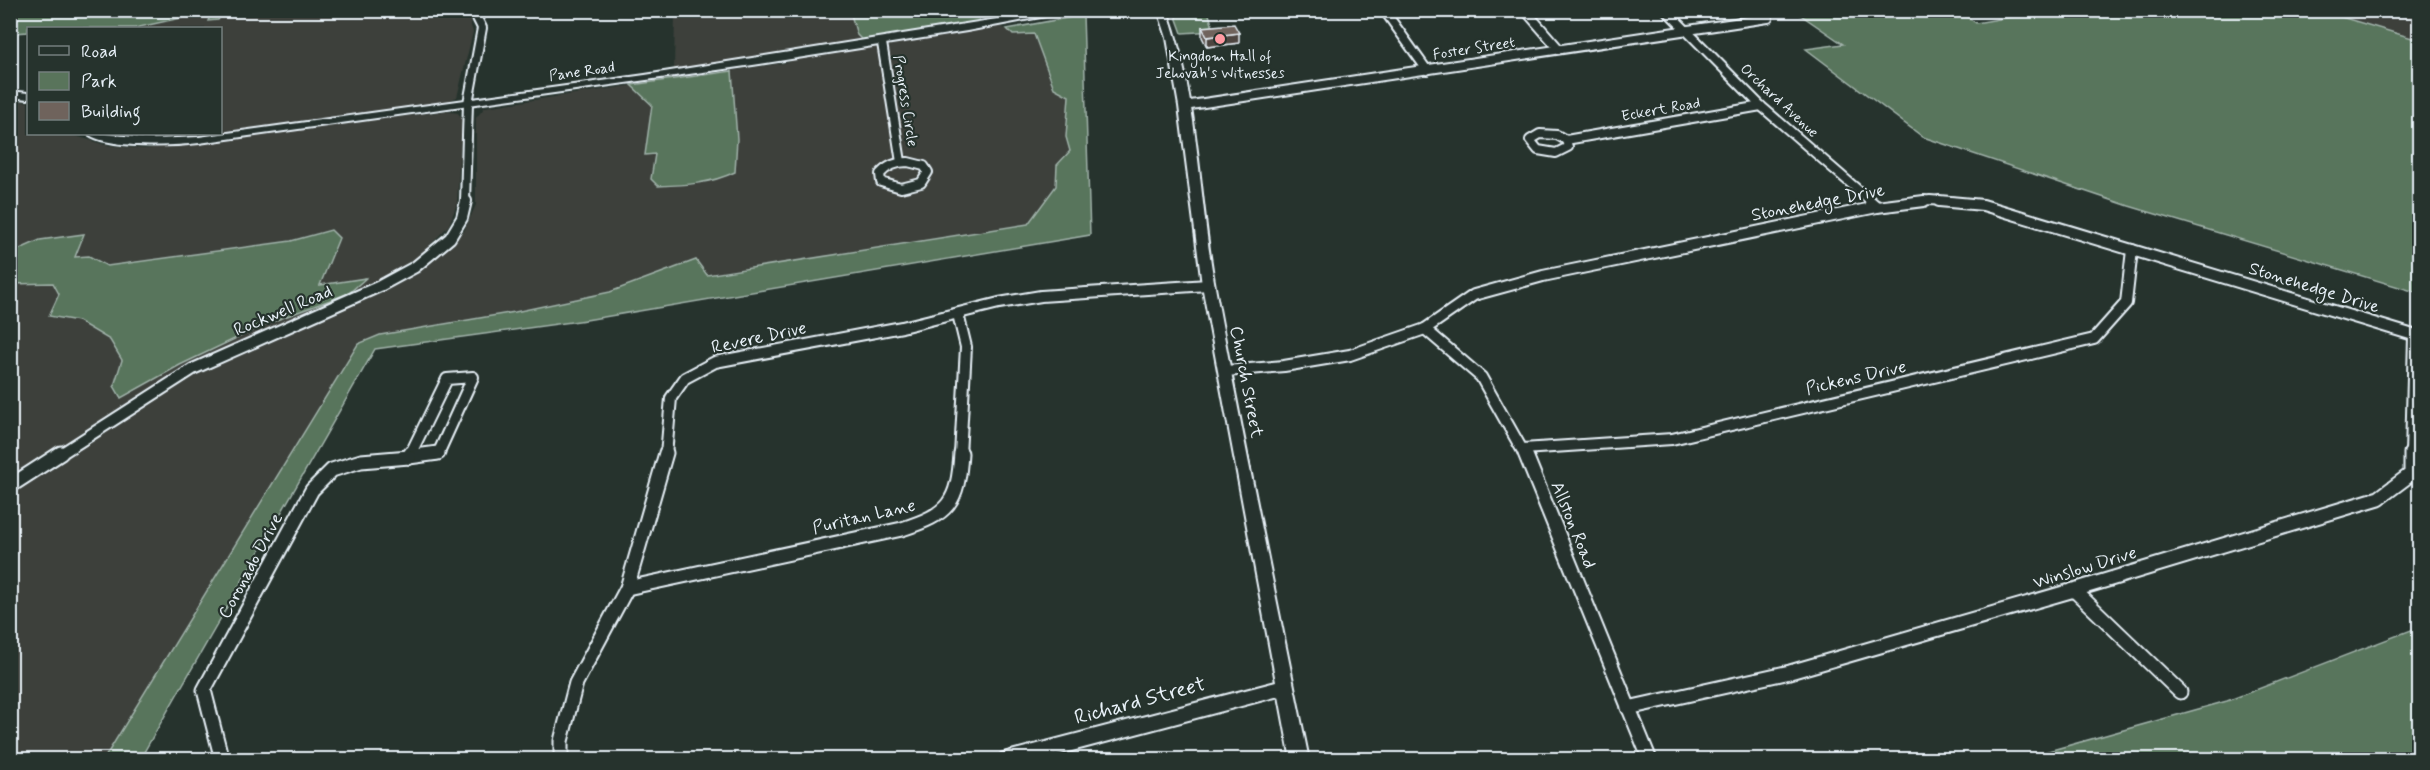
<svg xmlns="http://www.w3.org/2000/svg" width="2430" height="770" viewBox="0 0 2430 770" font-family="Mynerve,sans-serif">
	<rect width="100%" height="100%" fill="#26332d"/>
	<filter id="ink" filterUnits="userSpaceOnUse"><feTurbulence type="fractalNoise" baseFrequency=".0167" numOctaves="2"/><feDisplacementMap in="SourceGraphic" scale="12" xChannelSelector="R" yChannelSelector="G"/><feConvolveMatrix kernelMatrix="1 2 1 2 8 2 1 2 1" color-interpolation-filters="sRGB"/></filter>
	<g filter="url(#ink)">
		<g fill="#3c413b">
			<polygon points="458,10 468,17 473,32 457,97 446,102 221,132 220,28 135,28 203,13 210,15 208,21 218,20 224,11"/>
			<polygon points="675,11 850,11 857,35 863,41 980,21 1007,29 1013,35 1034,34 1054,88 1069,96 1066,137 1070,151 1057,165 1056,185 1028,224 707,275 696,260 610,292 358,344 104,759 11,759 11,284 53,283 59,294 49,316 78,321 110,340 122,360 114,388 121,398 180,365 266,324 349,293 364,279 320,285 339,238 331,230 291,241 107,266 89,256 74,257 84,235 40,240 11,253 11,100 28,102 28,134 69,134 106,145 144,149 445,111 458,113 462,119 457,204 449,225 421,255 394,273 349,292 361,300 415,275 464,231 476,205 476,118 485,107 790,62 785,56 674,71"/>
			<polygon points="2321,11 2419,11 2419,40"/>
		</g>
		<g fill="#59745b" stroke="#a0b2aa" stroke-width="1.5">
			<polygon points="11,10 224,10 224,11 218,20 208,21 210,16 203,13 135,28 28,28 28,32 14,33 11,36"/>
			<polygon points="2051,10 2321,11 2419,40 2419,293 2129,206 1923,137 1806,49 1843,44 1795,11 1958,11 1976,23"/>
			<polygon points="850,11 972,11 980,21 863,41 857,35"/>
			<polygon points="1174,11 1208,11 1214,31 1182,33"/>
			<polygon points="1083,15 1090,235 586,320 375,349 140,759 104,759 358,344 380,335 515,312 610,292 696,260 707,275 1028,224 1056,186 1057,165 1070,151 1066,137 1069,96 1054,88 1034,34 1013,35 1007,29"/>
			<path d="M732 71 737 139 735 172C710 184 685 185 658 186L651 179 655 154 645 155 652 105 631 85Z"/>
			<polygon points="331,230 339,238 320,285 366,278 349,293 266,324 180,365 121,398 114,386 122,360 110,340 78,321 49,316 59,294 53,283 11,284 11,253 40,240 84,234 75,257 89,256 107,266 291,241"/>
			<polygon points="2419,627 2419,759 2020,759 2227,701"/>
		</g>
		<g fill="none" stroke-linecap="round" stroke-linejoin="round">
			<g stroke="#e8f1f8" stroke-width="12">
				<g id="street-far2">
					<polyline points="1384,10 1427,70"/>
					<polyline points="1525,10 1559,49"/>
					<polyline points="1666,10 1761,106 1872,202"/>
					<polyline points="882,43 901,162"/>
					<polyline points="1184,106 1768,18"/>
					<polygon points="1540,134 1557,135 1566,140 1568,147 1556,153 1538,150 1530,140"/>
					<polyline points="1566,140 1761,106"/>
					<path d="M908 162 924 166 928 172 921 183 901 188 881 182 880 174C888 165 897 162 908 162Z"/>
					<polyline points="465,202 468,103 482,28 477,18 469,10"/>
					<polyline points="1912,202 1930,200 1955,202"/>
				</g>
			</g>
			<g stroke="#e8f1f8" stroke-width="14">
				<g id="street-far1">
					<polyline points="1870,201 1877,207"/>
					<polyline points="1939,201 1983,205 2420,337"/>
					<polyline points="958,314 966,347 960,455"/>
					<polyline points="1425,329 1481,377 1525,455"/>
					<polyline points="1226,371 1284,366 1350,355 1425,329 1474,295 1543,276 1877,207 1924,201"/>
					<polyline points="1523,449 1672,439 2094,339 2126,303 2132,250"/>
					<polyline points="59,455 193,369 380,286 415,267 450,238 462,218 466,201"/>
					<polyline points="410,455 447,379 473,377 438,454 430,455"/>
					<polyline points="666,455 671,398 685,378 715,362 902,327 999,303 1041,296 1208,285"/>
					<polyline points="2411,455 2414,336"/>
				</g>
			</g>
			<g stroke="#e8f1f8" stroke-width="17">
				<g id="street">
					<polyline points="1525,453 1650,760"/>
					<polyline points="409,457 411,453"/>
					<polyline points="409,457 438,453"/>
					<polyline points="10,486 61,453"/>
					<path d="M627 588 902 529C949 514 958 503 961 453"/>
					<polyline points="2074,590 2180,692"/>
					<polyline points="1628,708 1790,672 2074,590 2379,498 2411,474 2411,453"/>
					<polyline points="222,760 204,690 312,490 332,470 361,461 409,457"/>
					<polyline points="561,760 561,741 576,683 627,588 666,453"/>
				</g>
			</g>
			<g stroke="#e8f1f8" stroke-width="4">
				<g id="secondary">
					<path d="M1054 10H1078L967 31 753 65 199 143C174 146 107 149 88 134H105L154 139 199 137 645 75Z"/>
					<path d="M1158 10H1167C1199 98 1198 196 1215 287 1244 445 1277 602 1309 760H1291L1279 696 1038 760H998L1001 754 1007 752 1276 682 1202 285 1179 106 1167 38Z"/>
					<polygon points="10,91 28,93 28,99 10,97"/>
				</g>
			</g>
			<use href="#street-far2" stroke="#26332d" stroke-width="8"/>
			<use href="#street-far1" stroke="#26332d" stroke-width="10"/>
			<use href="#street" stroke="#26332d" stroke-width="13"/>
			<use href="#secondary" fill="#26332d" fill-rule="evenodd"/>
		</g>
		<polygon fill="#5f554f" stroke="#e8f1f8" stroke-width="1.5" points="1202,27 1239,43 1207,47 1202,37"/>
		<polygon fill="#4e4540" stroke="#e8f1f8" stroke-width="1.5" points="1239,33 1239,43 1207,47 1207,37"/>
		<polygon fill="#6f635c" stroke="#e8f1f8" stroke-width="1.5" points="1234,24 1239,33 1207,37 1202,27"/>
	</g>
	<circle fill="#ff9aa2" stroke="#26332d" stroke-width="2" cx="1220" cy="39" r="6"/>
	<g text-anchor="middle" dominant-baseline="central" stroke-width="4.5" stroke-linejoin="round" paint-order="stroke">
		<g font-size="15" fill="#e8f1f8" stroke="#26332d">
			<text transform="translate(1474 49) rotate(-9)">Foster Street</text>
			<text transform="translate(582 72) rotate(-8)">Pane Road</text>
			<text transform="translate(905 101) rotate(81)">Progress Circle</text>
			<text transform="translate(1779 101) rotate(43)">Orchard Avenue</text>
			<text transform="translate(1661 110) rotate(-10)">Eckert Road</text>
		</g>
		<g font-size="15" fill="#e8f1f8" stroke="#26332d">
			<text x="1220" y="57">Kingdom Hall of<tspan x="1220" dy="17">Jehovah's Witnesses</tspan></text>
		</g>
		<g font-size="18" fill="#e8f1f8" stroke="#26332d">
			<text transform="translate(1818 203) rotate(-11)">Stonehedge Drive</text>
			<text transform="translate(2314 288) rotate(17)">Stonehedge Drive</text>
			<text transform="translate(283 311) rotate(-23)">Rockwell Road</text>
			<text transform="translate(759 338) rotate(-12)">Revere Drive</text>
			<text transform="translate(1856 378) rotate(-13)">Pickens Drive</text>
			<text transform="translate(1246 382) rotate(79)">Church Street</text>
			<text transform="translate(864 517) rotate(-13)">Puritan Lane</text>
			<text transform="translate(1573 525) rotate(68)">Allston Road</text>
			<text transform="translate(251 566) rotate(-62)">Coronado Drive</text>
			<text transform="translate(2085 568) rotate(-17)">Winslow Drive</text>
		</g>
		<g font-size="21" fill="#e8f1f8" stroke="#26332d">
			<text transform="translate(1140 701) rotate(-15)">Richard Street</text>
		</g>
	</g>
	<rect width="2430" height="770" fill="none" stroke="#26332d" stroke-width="36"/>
	<rect x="18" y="18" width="2394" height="734" fill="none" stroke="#e8f1f8" stroke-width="2" filter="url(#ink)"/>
	<rect x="27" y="27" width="195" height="108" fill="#26332d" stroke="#747f7e" stroke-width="1.5"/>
	<rect x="39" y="46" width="30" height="9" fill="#26332d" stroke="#747f7e" stroke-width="1.5"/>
	<text x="81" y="57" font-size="18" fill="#e8f1f8">Road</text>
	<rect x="39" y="72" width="30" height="18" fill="#59745b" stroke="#747f7e" stroke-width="1.5"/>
	<text x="81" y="87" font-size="18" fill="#e8f1f8">Park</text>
	<rect x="39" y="102" width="30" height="18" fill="#6f635c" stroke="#747f7e" stroke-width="1.5"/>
	<text x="81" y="117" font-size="18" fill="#e8f1f8">Building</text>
</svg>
